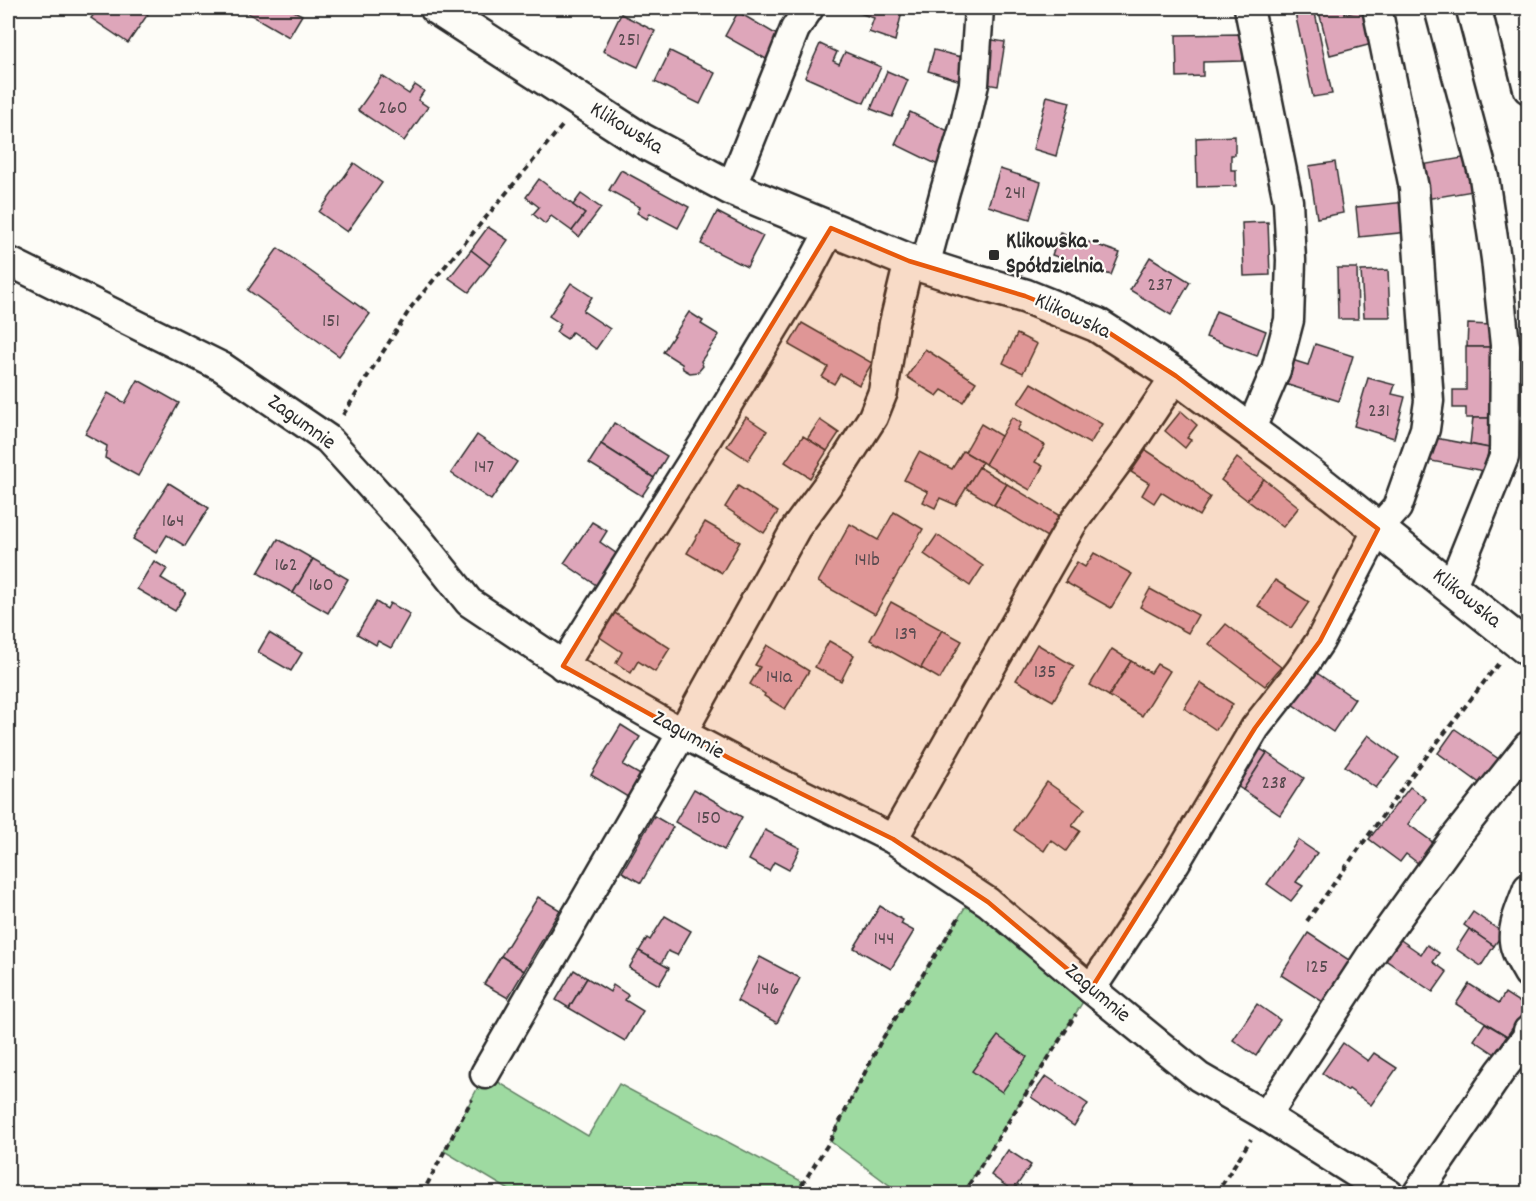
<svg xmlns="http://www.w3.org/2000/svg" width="1536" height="1201" viewBox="0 0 1536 1201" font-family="Dekko,sans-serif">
	<rect width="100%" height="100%" fill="#fdfcf7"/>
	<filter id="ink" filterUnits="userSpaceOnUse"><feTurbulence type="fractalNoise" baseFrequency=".0167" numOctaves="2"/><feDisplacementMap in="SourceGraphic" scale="12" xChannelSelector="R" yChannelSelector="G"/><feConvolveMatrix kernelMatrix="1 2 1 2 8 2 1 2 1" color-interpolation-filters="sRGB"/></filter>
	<g filter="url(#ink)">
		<g fill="#9edaa1" stroke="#648266" stroke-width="1.5">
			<polygon points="974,893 1091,989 963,1193 900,1193 830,1141 881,1041"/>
			<polygon points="485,1074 588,1136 619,1084 803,1182 796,1194 514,1193 444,1151"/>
		</g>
		<g fill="#dea6ba" stroke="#2b2b2b" stroke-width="1.5">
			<polygon points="99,8 138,8 148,14 128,43 91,18"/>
			<polygon points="239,8 288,8 302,15 289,37"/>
			<polygon points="856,8 903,8 895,41 869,32 874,18 854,11"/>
			<polygon points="1294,8 1314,8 1332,94 1313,97"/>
			<polygon points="1318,8 1344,8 1345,14 1363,10 1372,44 1330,55"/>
			<polygon points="738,12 779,36 766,59 725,36"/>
			<polygon points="621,14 655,31 638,67 603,51"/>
			<polygon points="1242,34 1243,61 1203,62 1203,76 1177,77 1176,35"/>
			<polygon points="987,39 1005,42 998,86 980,83"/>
			<polygon points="820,44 837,52 833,61 839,64 845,52 881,67 864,103 805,77"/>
			<polygon points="934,50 965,58 961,81 928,71"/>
			<polygon points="670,51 715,73 700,104 655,82"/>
			<polygon points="887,71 908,80 892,117 871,109"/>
			<polygon points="382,76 409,94 415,85 424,91 418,100 428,107 404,141 358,110"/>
			<polygon points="1047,96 1070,102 1056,156 1033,149"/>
			<polygon points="910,112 956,135 940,166 895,144"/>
			<polygon points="1235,136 1235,155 1231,155 1231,170 1236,170 1236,186 1197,187 1196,138"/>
			<polygon points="1474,156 1479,190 1426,199 1421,165"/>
			<polygon points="1335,162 1343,213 1317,218 1309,166"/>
			<polygon points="354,163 382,183 347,232 319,212"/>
			<polygon points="1000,169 1041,182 1030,219 988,206"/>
			<polygon points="621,170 689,207 678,228 650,213 647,219 637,213 640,207 609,190"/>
			<polygon points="539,179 585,214 572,231 551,216 545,224 533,214 539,207 526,197"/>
			<polygon points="581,194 601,208 579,237 572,231 585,214 573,205"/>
			<polygon points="1406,202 1409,232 1359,237 1356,207"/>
			<polygon points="717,212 763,236 747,267 701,244"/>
			<polygon points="1268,222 1270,275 1244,276 1242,223"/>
			<polygon points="488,227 508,240 490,265 471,250"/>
			<polygon points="1060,232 1120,253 1111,275 1052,255"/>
			<polygon points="278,248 370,314 339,356 248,290"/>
			<polygon points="471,250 490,265 469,292 449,278"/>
			<polygon points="1150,257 1190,282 1171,315 1130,290"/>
			<polygon points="1337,268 1357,268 1358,319 1338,319"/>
			<polygon points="1388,270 1390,317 1364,317 1361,271"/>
			<polygon points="571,283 592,297 583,311 610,329 596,349 572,332 567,339 556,332 561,324 549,316"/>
			<polygon points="1216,311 1266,331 1257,356 1206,337"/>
			<polygon points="689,312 703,321 701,324 719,335 701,361 703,366 698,372 690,373 683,369 682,364 663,352"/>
			<polygon points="802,323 872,363 859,385 840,374 834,384 822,377 828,367 789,345"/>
			<polygon points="1468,324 1491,325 1491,347 1467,347"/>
			<polygon points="1017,334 1037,344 1023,373 1003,363"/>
			<polygon points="1315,344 1353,356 1339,401 1285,384 1292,360 1308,365"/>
			<polygon points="1466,347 1491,347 1491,418 1466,418 1466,408 1453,408 1453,390 1466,390"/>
			<polygon points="925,349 976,382 963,402 942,390 937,396 907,377"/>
			<polygon points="1368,378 1395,385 1392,394 1405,397 1394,438 1354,426"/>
			<polygon points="138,380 179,403 138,476 105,458 107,446 85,434 108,393 125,403"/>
			<polygon points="1031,383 1102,424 1090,444 1018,403"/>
			<polygon points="1181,411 1197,425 1187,438 1191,440 1185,448 1165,431"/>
			<polygon points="746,417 767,431 748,460 727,446"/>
			<polygon points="1012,417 1021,423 1017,430 1045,445 1035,462 1043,466 1030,490 985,464"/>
			<polygon points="1473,418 1491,418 1489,448 1470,444"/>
			<polygon points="820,420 839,433 827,451 807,439"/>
			<polygon points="614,423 667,456 654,478 601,444"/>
			<polygon points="981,424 1001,436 985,464 965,452"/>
			<polygon points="477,435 517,462 491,500 451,473"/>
			<polygon points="803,436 827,451 810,478 785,462"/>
			<polygon points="1430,437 1489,448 1484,471 1426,460"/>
			<polygon points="601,444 654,478 642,496 589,463"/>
			<polygon points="1146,450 1193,481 1204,493 1210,497 1199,516 1161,492 1154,503 1142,495 1149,483 1131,472"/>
			<polygon points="963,451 982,462 956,505 940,498 935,508 923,502 928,492 904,480 919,452 952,469"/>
			<polygon points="1237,458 1264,479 1247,500 1221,480"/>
			<polygon points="979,467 1007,484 994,505 966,488"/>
			<polygon points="1264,479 1299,507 1283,527 1247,500"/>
			<polygon points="169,483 209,508 185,546 167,535 156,553 133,539"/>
			<polygon points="1007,484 1060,516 1047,537 994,505"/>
			<polygon points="738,486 778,512 764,533 725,507"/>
			<polygon points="894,512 923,529 875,614 818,582 850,524 878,540"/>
			<polygon points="592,522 607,531 600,542 620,556 599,587 564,563"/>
			<polygon points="705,522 740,542 722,573 687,553"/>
			<polygon points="937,535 983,566 970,586 924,554"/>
			<polygon points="278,539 313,559 293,593 258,573"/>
			<polygon points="1094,553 1132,574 1111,608 1065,582 1077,562 1085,567"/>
			<polygon points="313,559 348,579 328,613 293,593"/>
			<polygon points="154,561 167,569 161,578 186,593 175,611 137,589"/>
			<polygon points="1275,580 1309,602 1291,628 1258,606"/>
			<polygon points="1150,589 1198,615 1188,633 1140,607"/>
			<polygon points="376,602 387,609 390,603 410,614 391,648 378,641 376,645 357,634"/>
			<polygon points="891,602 942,630 921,668 870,640"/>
			<polygon points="610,610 670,648 655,672 638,661 631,673 616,663 622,652 595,634"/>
			<polygon points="1226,624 1281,667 1265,686 1209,644"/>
			<polygon points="942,630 962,641 940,679 921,668"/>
			<polygon points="269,633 302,653 291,671 258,652"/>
			<polygon points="829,641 854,655 841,681 815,667"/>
			<polygon points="1037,644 1074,666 1053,701 1016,680"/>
			<polygon points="767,645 809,671 785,709 764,696 765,694 750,684 760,667 755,665"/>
			<polygon points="1112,649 1131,661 1109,696 1090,685"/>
			<polygon points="1131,661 1151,673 1157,664 1170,671 1142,716 1109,696"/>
			<polygon points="1311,669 1355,699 1333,732 1289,702"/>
			<polygon points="1200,683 1233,704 1216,730 1184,708"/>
			<polygon points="621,725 640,737 623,765 644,777 631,799 591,775"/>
			<polygon points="1455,729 1503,762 1485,787 1438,753"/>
			<polygon points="1368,735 1399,758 1376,788 1345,766"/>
			<polygon points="1255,746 1267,753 1243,790 1231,782"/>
			<polygon points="1267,753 1304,778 1280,815 1243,790"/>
			<polygon points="1047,782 1085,809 1072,826 1080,831 1066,851 1051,840 1044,851 1014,830"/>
			<polygon points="1410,787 1426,799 1408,824 1438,846 1423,867 1406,854 1400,862 1369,839"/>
			<polygon points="694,789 742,817 724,850 675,822"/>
			<polygon points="654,816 673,827 641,883 622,872"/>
			<polygon points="765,830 800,848 789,870 774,862 769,871 749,860"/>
			<polygon points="1298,840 1317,853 1296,882 1303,886 1291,901 1267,884"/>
			<polygon points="538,897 560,910 524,971 501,956"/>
			<polygon points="880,906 903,920 901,924 914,931 891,969 854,948"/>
			<polygon points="1473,912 1503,933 1494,946 1464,925"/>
			<polygon points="665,916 691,931 677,955 668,951 661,964 639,951 647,938 650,940"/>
			<polygon points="1469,929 1494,946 1481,966 1456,949"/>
			<polygon points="1308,933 1352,962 1326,1004 1281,975"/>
			<polygon points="1395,936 1421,954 1427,945 1439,953 1433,962 1447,972 1433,992 1381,957"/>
			<polygon points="639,951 669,968 659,985 629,968"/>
			<polygon points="501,956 524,971 508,998 484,984"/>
			<polygon points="760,957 800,978 777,1023 737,1001"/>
			<polygon points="574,970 587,978 569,1008 556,1000"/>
			<polygon points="587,978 610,992 613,985 628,995 625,1000 643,1011 625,1041 569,1008"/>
			<polygon points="1469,984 1499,1003 1505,993 1527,1007 1507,1036 1456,1004"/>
			<polygon points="1257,1004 1280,1020 1256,1056 1233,1040"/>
			<polygon points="1485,1023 1507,1036 1495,1054 1474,1040"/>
			<polygon points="998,1036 1027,1057 1002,1092 972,1071"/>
			<polygon points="1343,1043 1368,1061 1374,1053 1397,1068 1371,1105 1349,1089 1347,1091 1322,1073"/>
			<polygon points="1046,1076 1088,1104 1074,1126 1031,1097"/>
			<polygon points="1008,1150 1031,1165 1013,1191 991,1175"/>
		</g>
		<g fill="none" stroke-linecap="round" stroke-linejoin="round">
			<g stroke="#2b2b2b" stroke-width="33">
				<g id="street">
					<polyline points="1249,8 1288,201 1291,260 1289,320 1276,370 1250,431"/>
					<polyline points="1439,8 1484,177 1496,259 1505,345 1504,457 1451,588"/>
					<polyline points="1508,8 1528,89"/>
					<polyline points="731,188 795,29 809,8"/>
					<polyline points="8,261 222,367 328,439 417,537 469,602 566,667 682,733 729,758 893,839 988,902 1091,989 1199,1077 1266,1116 1389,1194"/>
					<polyline points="925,266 945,191 964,128 974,84 979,8"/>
					<polyline points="563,666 704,443 806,275 831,228"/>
					<polyline points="893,839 1072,524 1127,449 1176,376"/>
					<path d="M1528 888C1523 903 1512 925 1514 941 1515 952 1523 964 1528 973"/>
					<polyline points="1091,989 1175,863 1255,728 1299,672 1320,641 1378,529 1397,508 1425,429 1429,401 1414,188 1377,8"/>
					<polyline points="485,1074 682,733 796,528 841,467 873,417 883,392 894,323 909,261"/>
					<polyline points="1266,1116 1377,946 1454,839 1528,746"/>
					<polyline points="1417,1194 1500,1072 1527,1037 1528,1031"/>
				</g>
			</g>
			<g stroke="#2b2b2b" stroke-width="38">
				<polyline id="secondary" points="437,8 641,140 731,188 909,261 962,278 1025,296 1097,325 1176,376 1310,475 1528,649"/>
			</g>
			<g stroke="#2b2b2b" stroke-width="4" stroke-dasharray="6 4.5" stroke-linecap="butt">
				<polyline points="343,415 412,306 563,125"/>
				<polyline points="1307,921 1409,779 1498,664"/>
				<polyline points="422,1194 472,1099"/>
				<polyline points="796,1194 830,1141 881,1041 960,916"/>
				<polyline points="963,1194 1076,1014"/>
				<polyline points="1216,1194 1251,1139"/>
			</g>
			<use href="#street" stroke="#fdfcf7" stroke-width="28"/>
			<use href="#secondary" stroke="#fdfcf7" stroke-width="33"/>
		</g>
	</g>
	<path fill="#e8590c" fill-opacity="0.2" stroke="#e8590c" stroke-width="4.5" stroke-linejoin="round" d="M831 228 909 261 1025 296 1097 325 1176 376 1378 529 1320 641 1255 728 1091 989 988 902 893 839 729 758 563 666Z"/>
	<rect fill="#2b2b2b" stroke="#fdfcf7" stroke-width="2" x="988" y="249" width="12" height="12" rx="3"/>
	<g text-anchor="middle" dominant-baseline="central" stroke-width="4.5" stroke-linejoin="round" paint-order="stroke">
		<g font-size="20" fill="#584a4f">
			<text x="629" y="41">251</text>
			<text x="393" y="109">260</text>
			<text x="1015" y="194">241</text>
			<text x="1160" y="286">237</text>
			<text x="331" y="322">151</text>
			<text x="1379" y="412">231</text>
			<text x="484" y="468">147</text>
			<text x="173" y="522">164</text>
			<text x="867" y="561">141b</text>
			<text x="286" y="566">162</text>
			<text x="321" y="586">160</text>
			<text x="906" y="635">139</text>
			<text x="1045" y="673">135</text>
			<text x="779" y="678">141a</text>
			<text x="1274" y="784">238</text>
			<text x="709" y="819">150</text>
			<text x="884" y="940">144</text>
			<text x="1317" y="968">125</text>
			<text x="768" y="990">146</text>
		</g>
		<g font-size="22" fill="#2b2b2b" stroke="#fdfcf7">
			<text transform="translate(626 129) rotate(31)">Klikowska</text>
			<text transform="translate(1072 317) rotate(25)">Klikowska</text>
			<text transform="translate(301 423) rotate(36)">Zagumnie</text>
			<text transform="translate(1466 599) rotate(39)">Klikowska</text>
			<text transform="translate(688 736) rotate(29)">Zagumnie</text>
			<text transform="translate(1097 994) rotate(40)">Zagumnie</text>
		</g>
		<g font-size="22" font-weight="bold" fill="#2b2b2b" stroke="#fdfcf7" text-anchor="start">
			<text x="1006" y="242">Klikowska -<tspan x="1006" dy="25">Spółdzielnia</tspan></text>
		</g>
	</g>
	<rect width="1536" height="1201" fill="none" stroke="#fdfcf7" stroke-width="30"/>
	<rect x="15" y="15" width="1506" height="1171" fill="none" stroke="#2b2b2b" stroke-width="2" filter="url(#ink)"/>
</svg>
